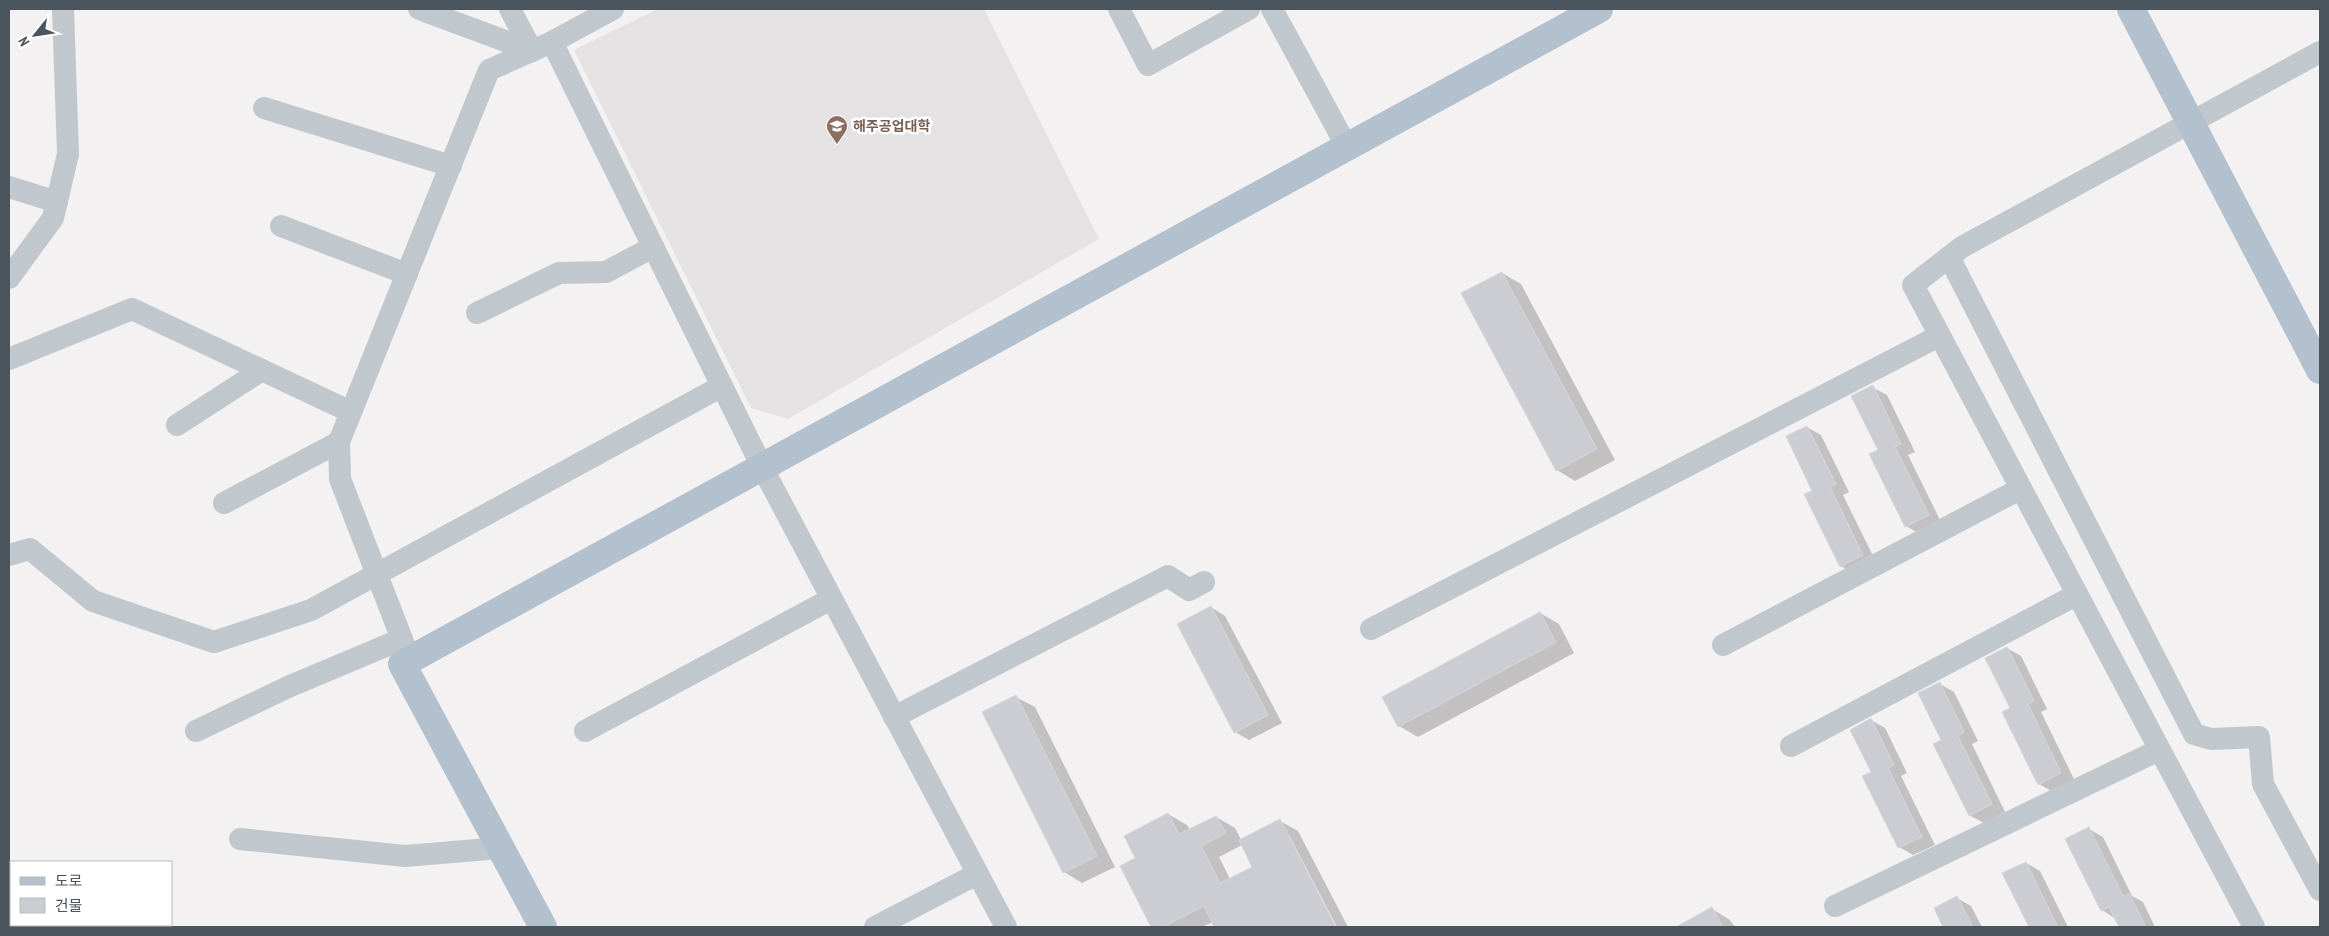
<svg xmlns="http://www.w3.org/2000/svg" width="2329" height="936" viewBox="0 0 2329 936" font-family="'PT Sans Narrow','Noto Sans KR',sans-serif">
	<rect width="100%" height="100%" fill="#f3f1f1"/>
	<polygon fill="#e4e2e2" points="657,9 984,9 1099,239 788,419 751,408 574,50"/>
	<g fill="#0003" fill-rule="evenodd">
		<polygon points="1502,273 1521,284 1615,460 1575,481 1557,470"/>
		<polygon points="1872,387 1887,395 1915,452 1908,455 1942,524 1920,534 1906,526 1879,451"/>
		<polygon points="1807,427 1821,435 1849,492 1843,495 1877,564 1855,574 1841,566 1814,491"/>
		<polygon points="1211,607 1225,616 1282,723 1249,740 1235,732"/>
		<polygon points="1540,613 1559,624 1574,653 1418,737 1399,726"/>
		<polygon points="2007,648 2021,656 2047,709 2041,712 2075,781 2053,792 2039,784 2012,709"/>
		<polygon points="1940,684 1954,692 1978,741 1972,744 2005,812 1984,823 1969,815"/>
		<polygon points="1016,697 1035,707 1115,867 1082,883 1064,872"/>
		<polygon points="1871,720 1885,728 1907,773 1901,776 1935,845 1913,855 1899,847 1872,772"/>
		<path d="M1168 814 1187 825 1190 830 1216 817 1235 828 1241 840 1280 821 1298 831 1348 927H1337L1289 835H1286L1334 927H1216L1213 922 1202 927H1153L1122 867 1137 859ZM1242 845 1254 867 1230 879 1219 857Z"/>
		<polygon points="2089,829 2103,837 2132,896 2143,902 2155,927 2120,927 2116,919 2102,910"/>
		<polygon points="2026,863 2040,871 2068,927 2030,927 2004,874"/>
		<polygon points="1957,898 1971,906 1982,927 1945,927 1935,908"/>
		<polygon points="1712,909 1730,920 1735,927 1679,927"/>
	</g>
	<g fill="#cbcdd3" stroke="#d5d7db">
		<polygon points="1502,272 1597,449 1556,471 1461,293"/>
		<polygon points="1873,385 1901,444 1895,447 1929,515 1905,527 1869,454 1878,450 1851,396"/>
		<polygon points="1807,426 1836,484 1830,487 1863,555 1840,567 1804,494 1812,491 1786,436"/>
		<polygon points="1211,606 1268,715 1234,733 1177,624"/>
		<polygon points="1540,612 1556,642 1398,727 1382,697"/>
		<polygon points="2007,647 2034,701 2028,704 2061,773 2038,785 2002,712 2010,708 1985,658"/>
		<polygon points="1940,682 1964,732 1958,736 1992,804 1969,816 1933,744 1941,740 1918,693"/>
		<polygon points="1016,695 1097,856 1063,873 982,712"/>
		<polygon points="1871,718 1894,765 1888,768 1922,837 1898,848 1862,776 1871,772 1850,730"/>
		<polygon points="1168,813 1179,834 1216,816 1226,833 1201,846 1220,883 1252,867 1239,840 1280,819 1336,927 1214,927 1204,906 1163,927 1151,927 1120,866 1135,858 1124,836"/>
		<polygon points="2089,827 2123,896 2129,893 2146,927 2119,927 2109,907 2101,911 2065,839"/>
		<polygon points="2026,862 2058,927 2029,927 2002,873"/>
		<polygon points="1957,896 1973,927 1943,927 1934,908"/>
		<polygon points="1712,907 1723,927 1676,927"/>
	</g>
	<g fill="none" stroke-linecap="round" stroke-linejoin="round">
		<g stroke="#c0c8ce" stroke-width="22">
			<polyline points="419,9 532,51"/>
			<polyline points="510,9 532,51"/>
			<polyline points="613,9 552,42 762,467 1006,927"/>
			<polyline points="1119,9 1148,65 1249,9"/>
			<polyline points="1272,9 1347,147"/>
			<polyline points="264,108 451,166"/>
			<polyline points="9,187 57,202"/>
			<polyline points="281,226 407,274"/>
			<polyline points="1949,257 2194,734 2211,739 2259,737 2263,784 2320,890"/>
			<polyline points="9,278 53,218 68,154 63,9"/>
			<polyline points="477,313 559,273 606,272 653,247"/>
			<polyline points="9,359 132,309 351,412"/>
			<polyline points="177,425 262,370"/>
			<polyline points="224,503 339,442"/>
			<polyline points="9,555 30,549 93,601 214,642 311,610 722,386"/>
			<polyline points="1371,629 1939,336"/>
			<polyline points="1723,645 2020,489"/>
			<polyline points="410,660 340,479 339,442 489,70 552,42"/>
			<polyline points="894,717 1168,576 1189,590 1204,582"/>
			<polyline points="196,731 288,687 402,639"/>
			<polyline points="585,731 831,599"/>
			<polyline points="1791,746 2076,595"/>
			<polyline points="240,839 405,856 501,848"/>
			<polyline points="1835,906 2159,750"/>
			<polyline points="875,927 977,874"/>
			<polyline points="2254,927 1913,285 1962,247 2320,52"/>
		</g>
		<g stroke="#b3c0cd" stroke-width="28">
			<polyline points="2131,9 2320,370"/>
			<polyline points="543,927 402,664 1599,9"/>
		</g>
	</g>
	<defs>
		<g id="university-pin" transform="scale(1.125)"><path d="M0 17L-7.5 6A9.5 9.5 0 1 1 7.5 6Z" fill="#8d6e63" stroke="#fff"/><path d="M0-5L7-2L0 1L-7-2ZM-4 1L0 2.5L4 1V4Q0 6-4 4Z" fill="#fff"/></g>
	</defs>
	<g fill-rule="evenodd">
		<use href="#university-pin" x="837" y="126"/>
	</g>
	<g text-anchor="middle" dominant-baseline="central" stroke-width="5" stroke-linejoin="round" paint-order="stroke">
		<g font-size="14" font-weight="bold" fill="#785e54" stroke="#fff" text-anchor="start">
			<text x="853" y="126">해주공업대학</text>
		</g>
	</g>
	<rect width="2329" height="936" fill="none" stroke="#4a545d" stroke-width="20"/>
	<rect x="10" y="861" width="162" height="65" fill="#ffffff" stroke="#b7bbbe"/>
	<rect x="20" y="877" width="25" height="8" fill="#b3c0cd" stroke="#b7bbbe"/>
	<text x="55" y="886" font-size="15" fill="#4a545d">도로</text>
	<rect x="20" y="898" width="25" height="15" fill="#cbcdd3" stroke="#b7bbbe"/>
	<text x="55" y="911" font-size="15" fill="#4a545d">건물</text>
	<g transform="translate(35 35) rotate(240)" stroke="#ffffff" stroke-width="4" paint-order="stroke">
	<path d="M0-4L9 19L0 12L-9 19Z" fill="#4a545d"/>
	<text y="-8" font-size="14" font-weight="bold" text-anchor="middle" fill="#4a545d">N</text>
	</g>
</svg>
